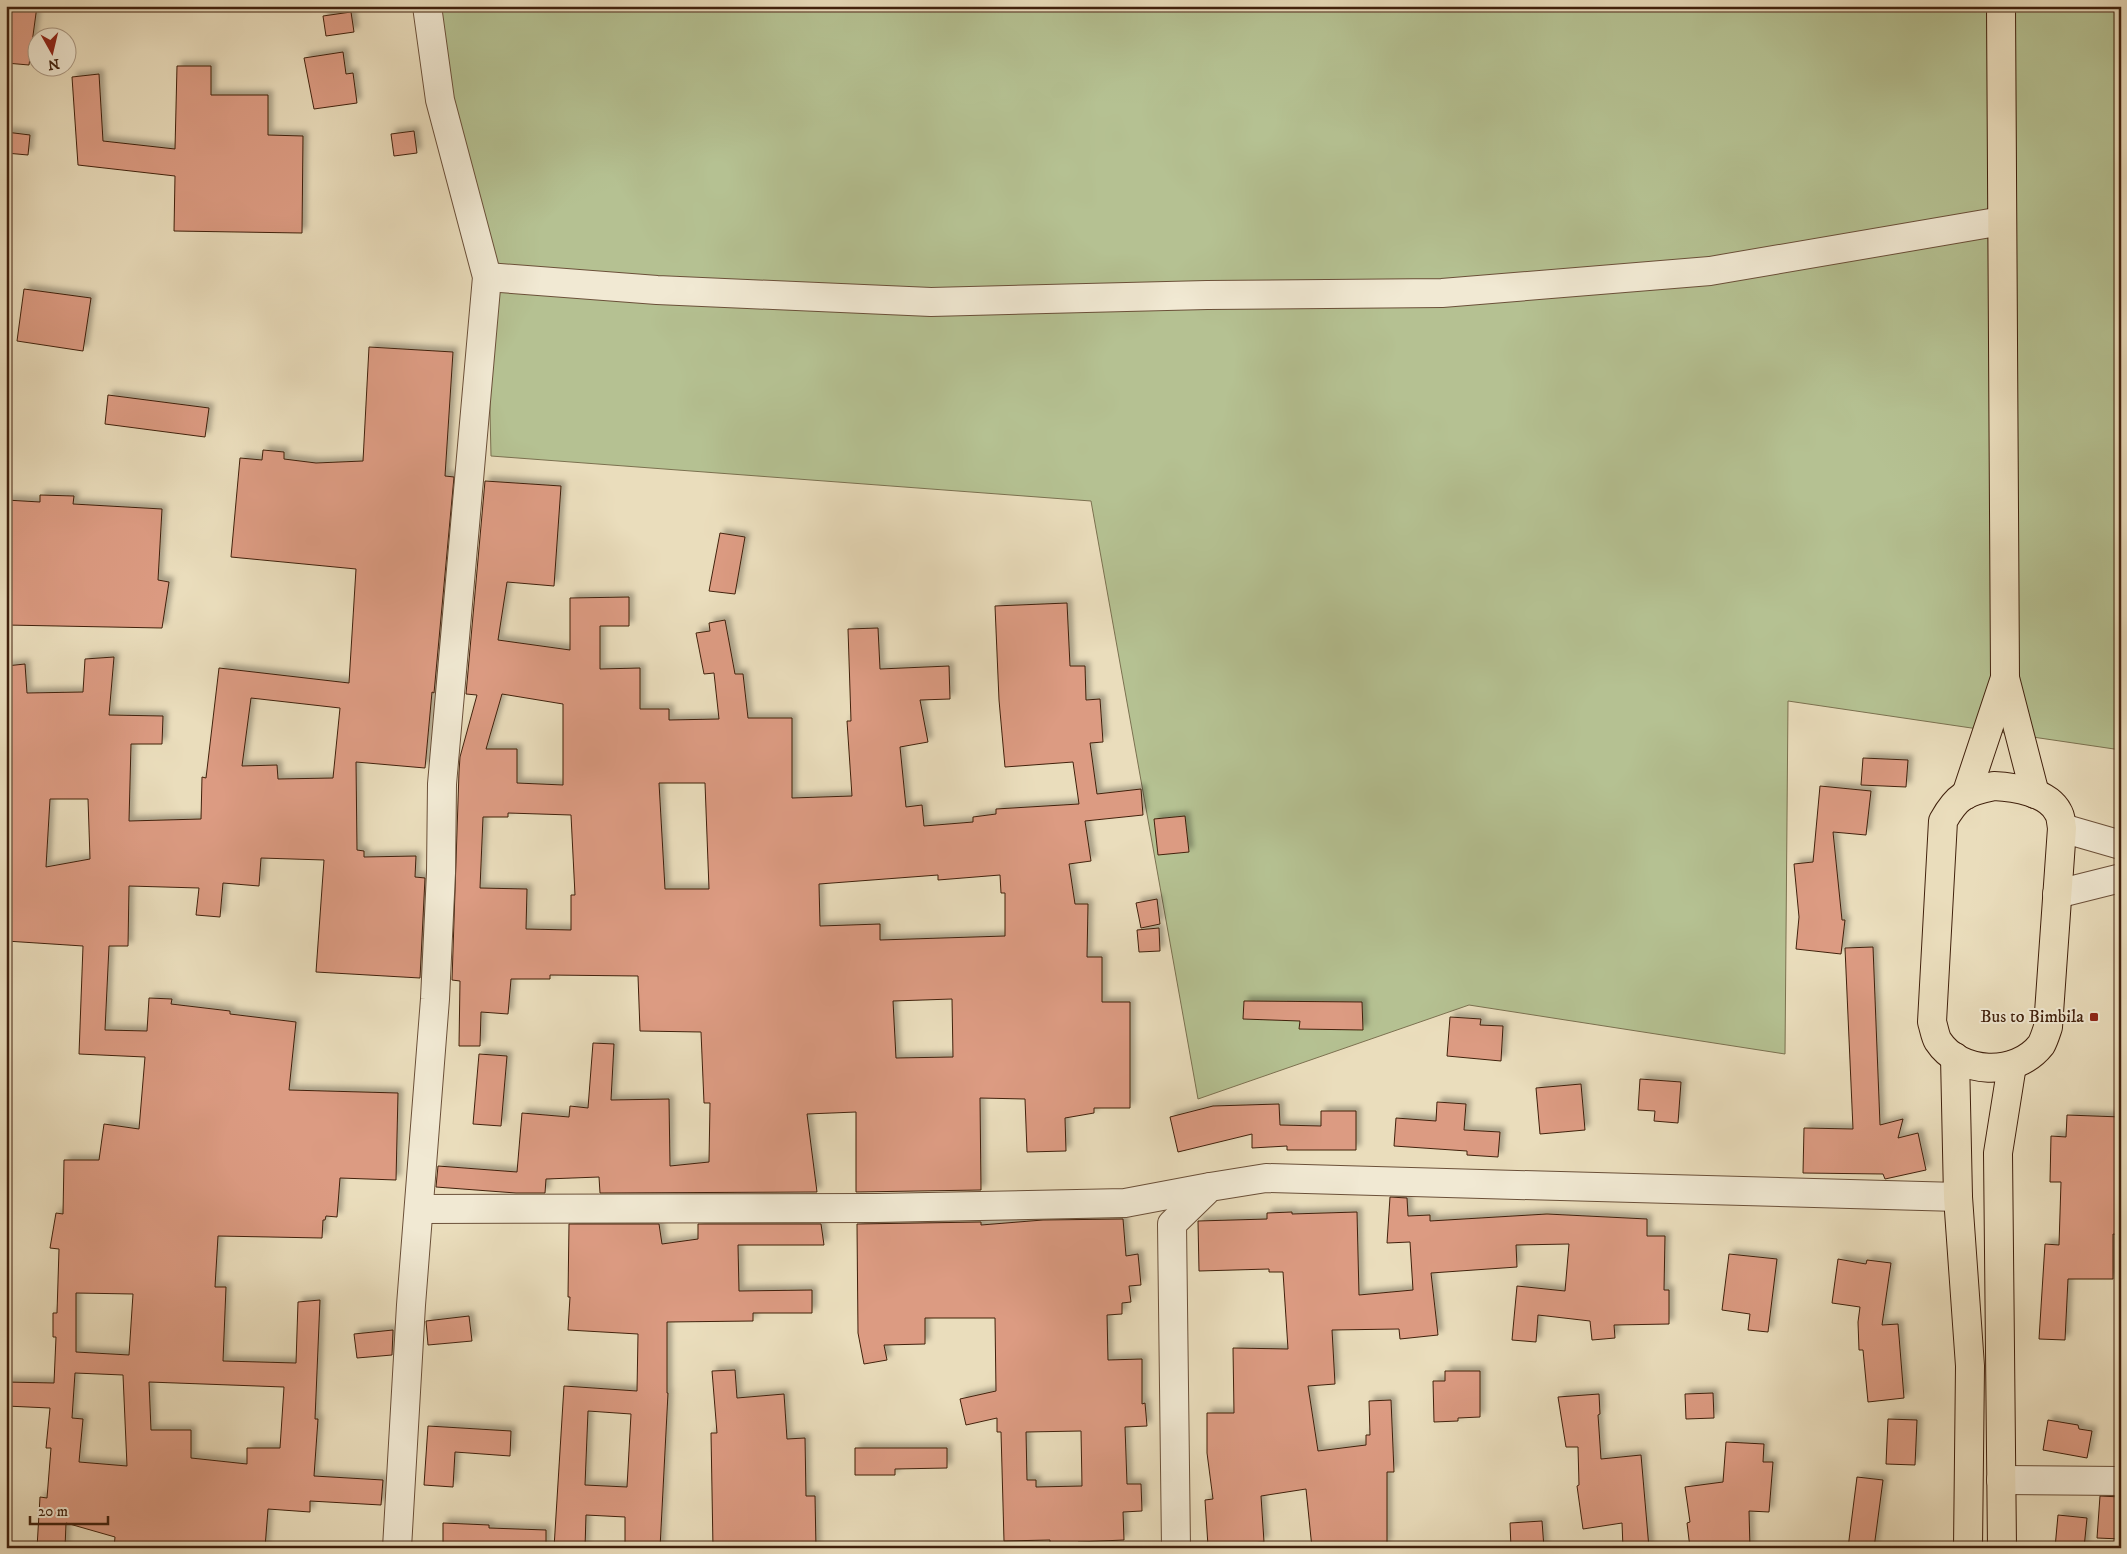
<svg xmlns="http://www.w3.org/2000/svg" width="2127" height="1554" viewBox="0 0 2127 1554" font-family="'IM FELL DW Pica',serif">
	<defs>
		<filter id="shadow"><feDropShadow dx="4.5" dy="-4.5" stdDeviation="2.5" flood-color="#0004"/></filter>
	</defs>
	<rect width="100%" height="100%" fill="#eaddbc"/>
	<filter id="stains"><feTurbulence type="fractalNoise" baseFrequency=".004" numOctaves="4"/><feColorMatrix values="0 0 0 0 .2 0 0 0 0 .09 0 0 0 0 .02 0 0 0 .5 -.17"/></filter>
	<radialGradient id="worn" r=".72"><stop offset=".6" stop-color="#630" stop-opacity="0"/><stop offset="1" stop-color="#630" stop-opacity=".3"/></radialGradient>
	<polygon fill="#b5c192" stroke="#7b7150" points="428,6 2121,6 2121,750 1788,701 1785,1054 1469,1005 1198,1099 1091,501 491,456 487,277"/>
	<g fill="#dc9b82" stroke="#41210d" fill-rule="evenodd" filter="url(#shadow)">
		<polygon points="6,6 37,6 29,65 6,63"/>
		<polygon points="351,12 354,32 326,36 323,16"/>
		<polygon points="343,52 346,74 353,73 357,103 314,109 304,58"/>
		<polygon points="177,66 211,66 211,95 268,95 268,135 303,136 302,233 174,231 175,176 78,165 72,77 99,74 103,141 175,149"/>
		<polygon points="414,131 417,153 394,156 391,134"/>
		<polygon points="6,132 30,135 28,155 6,153"/>
		<polygon points="24,289 91,298 83,351 17,341"/>
		<path d="M369 347 453 352 445 476 454 477 434 693 432 692 425 768 356 762 357 850 364 851V857L416 856 415 877 425 878 420 978 316 972 324 860 261 858 259 886 223 883 220 917 196 915 199 888 129 886 128 946H109L105 1030 147 1031 149 998 172 999 171 1004 230 1011V1014L296 1022 289 1090 398 1093 396 1180 340 1178 337 1217 326 1216 325 1220H323L322 1238 218 1236 215 1287H226L223 1361 296 1363 298 1302 320 1300 315 1419H318L314 1476 383 1480 381 1505 310 1501V1512L268 1509 265 1548H114L115 1537 66 1523 65 1548H37L40 1497 47 1498 51 1448H46L50 1408 6 1406V1382L54 1383 56 1337H53V1313H57L59 1249 50 1248 56 1213 63 1214 64 1160H99L104 1124 139 1129 145 1057 79 1054 83 946 6 941V666L25 664 27 693 83 692 85 659 114 657 109 715 163 716 162 744H131L129 821 201 819 202 777 206 778 219 668 349 683 356 569 231 557 240 458 262 460 263 450 284 452V459L316 463 363 461ZM251 698 340 708 333 778 278 779 277 765 242 766ZM50 799H88L90 859 46 867ZM76 1293 133 1294 129 1355 76 1352ZM75 1373 123 1375 127 1466 79 1462 83 1419 72 1418ZM149 1382 284 1387 280 1448H247V1464L191 1458V1430H151Z"/>
		<polygon points="108,395 209,408 205,437 105,424"/>
		<path d="M485 481 561 486 554 586 507 582 498 640 570 650V598L629 597V626H600V669L640 668V709H669V720L719 719 714 673 704 674 696 633 710 631 709 623 725 620 735 674H743L748 718H792V798L852 796 847 721H851L848 629 878 628 880 669 949 666 950 699 920 700 928 742 900 747 906 807 922 805 924 826 973 822V817L996 814V809L1079 804 1073 762 1005 767 999 700 995 606 1067 603 1070 666H1085L1086 700 1100 699 1103 742 1090 743 1097 794 1141 789 1143 815 1085 821 1091 861 1069 864 1075 904H1088L1087 957H1102V1002H1130V1108H1094V1113L1065 1118 1066 1151 1027 1152 1025 1099 980 1098 981 1190 856 1192V1112L807 1114 817 1192 600 1193 599 1177 546 1179 545 1193H516L436 1187 438 1166 517 1172 522 1113 569 1117 570 1106 588 1108 593 1043 614 1044 611 1100 669 1099 670 1166 709 1162 710 1103H704L701 1032 640 1031 638 976 550 975V979H511L508 1014 481 1012 480 1046H459L460 981 452 980 459 772 460 757 477 695 466 694ZM502 694 563 704V785L517 783V749H486ZM659 783H705L709 889H665ZM508 813 571 815 575 895H571V930L526 929 527 889 480 888 483 817H508ZM938 875V880L1000 875 1001 893H1005V936L880 940V924L820 926 819 884ZM952 999 953 1057 896 1058 893 1001Z"/>
		<polygon points="40,495 74,496 73,504 162,509 158,580 169,582 162,628 6,625 6,500 40,502"/>
		<polygon points="720,533 745,537 735,594 709,591"/>
		<polygon points="1863,758 1908,760 1906,787 1861,785"/>
		<polygon points="1820,786 1871,791 1866,835 1833,832 1842,920 1845,920 1841,954 1796,949 1799,917 1794,864 1813,862"/>
		<polygon points="1185,816 1189,852 1158,855 1154,819"/>
		<polygon points="1157,899 1160,924 1141,928 1136,903"/>
		<polygon points="1159,928 1160,951 1139,952 1137,930"/>
		<polygon points="1873,947 1880,1125 1903,1119 1898,1138 1918,1133 1926,1170 1885,1179 1883,1174 1803,1173 1804,1128 1853,1129 1845,948"/>
		<polygon points="1244,1001 1362,1002 1363,1030 1299,1029 1300,1021 1243,1019"/>
		<polygon points="1450,1017 1481,1019 1480,1025 1503,1026 1501,1061 1447,1056"/>
		<polygon points="479,1054 507,1056 501,1126 473,1124"/>
		<polygon points="1640,1079 1681,1082 1678,1123 1654,1121 1655,1111 1638,1110"/>
		<polygon points="1581,1084 1585,1130 1540,1134 1536,1088"/>
		<polygon points="1437,1102 1466,1104 1464,1130 1500,1132 1498,1157 1467,1155 1467,1151 1394,1146 1396,1118 1436,1121"/>
		<polygon points="1279,1104 1280,1125 1321,1126 1321,1111 1356,1111 1356,1150 1287,1150 1287,1146 1252,1148 1252,1134 1178,1152 1170,1117 1213,1106"/>
		<polygon points="2067,1115 2121,1117 2121,1235 2113,1234 2113,1279 2068,1279 2065,1340 2039,1339 2045,1244 2059,1245 2061,1182 2050,1182 2051,1136 2066,1137"/>
		<polygon points="1390,1197 1407,1198 1408,1216 1430,1215 1430,1221 1547,1214 1647,1219 1647,1236 1665,1236 1664,1290 1669,1290 1669,1324 1614,1325 1615,1338 1592,1340 1590,1321 1538,1315 1536,1342 1512,1340 1517,1286 1565,1291 1569,1244 1516,1245 1517,1267 1431,1273 1438,1335 1400,1339 1399,1329 1332,1330 1335,1384 1308,1386 1318,1451 1366,1445 1366,1435 1370,1435 1369,1401 1391,1400 1394,1472 1387,1472 1387,1543 1384,1543 1385,1548 1312,1548 1306,1489 1261,1496 1264,1542 1208,1546 1205,1500 1213,1499 1207,1453 1207,1413 1234,1413 1233,1348 1288,1349 1283,1272 1269,1272 1269,1269 1199,1271 1198,1221 1267,1219 1267,1213 1292,1212 1292,1214 1357,1212 1359,1295 1413,1290 1410,1242 1387,1243"/>
		<path d="M1123 1219 1126 1256 1138 1254 1141 1285 1129 1286 1131 1302 1122 1303V1314L1107 1315 1108 1360 1142 1359V1404L1145 1403 1147 1426 1125 1427 1127 1484H1141L1142 1511 1123 1512 1124 1540 1078 1542V1548H1050V1540L1004 1541 1001 1432H997V1418L966 1425 960 1399 996 1391 995 1318H925V1344L884 1345 887 1360 864 1364 858 1333 857 1224 981 1222V1225L1043 1220ZM1081 1431 1082 1486 1036 1487V1480H1027L1026 1432Z"/>
		<path d="M569 1224H659L662 1244 698 1239V1224H821L824 1245H738L739 1291 812 1290V1313H753V1321L667 1322V1393H668L660 1548H625V1517L586 1515 585 1548H554L564 1386 637 1391 638 1334 568 1330 570 1297H568ZM588 1411 631 1414 627 1487 585 1485Z"/>
		<polygon points="1729,1254 1777,1259 1768,1332 1748,1330 1750,1314 1722,1310"/>
		<polygon points="1838,1259 1866,1264 1867,1260 1891,1263 1882,1325 1898,1324 1904,1398 1868,1402 1863,1350 1859,1350 1858,1322 1860,1307 1832,1303"/>
		<polygon points="469,1316 472,1341 428,1345 426,1321"/>
		<polygon points="393,1330 392,1355 357,1358 354,1334"/>
		<polygon points="735,1370 737,1398 784,1394 787,1439 805,1438 806,1496 815,1496 816,1548 713,1548 711,1433 717,1433 712,1371"/>
		<polygon points="1445,1371 1480,1371 1480,1417 1458,1418 1458,1421 1434,1422 1433,1381 1445,1381"/>
		<polygon points="1713,1393 1714,1418 1686,1419 1685,1394"/>
		<polygon points="1599,1394 1600,1414 1598,1415 1601,1459 1641,1455 1649,1548 1623,1548 1622,1523 1583,1529 1577,1486 1579,1485 1578,1447 1566,1447 1558,1397"/>
		<polygon points="1888,1419 1917,1420 1915,1465 1886,1464"/>
		<polygon points="2048,1420 2078,1425 2079,1429 2092,1431 2087,1458 2043,1450"/>
		<polygon points="428,1426 511,1431 510,1456 455,1452 453,1487 424,1485"/>
		<polygon points="1726,1442 1764,1444 1763,1462 1773,1462 1769,1512 1749,1511 1750,1548 1690,1548 1687,1523 1690,1522 1685,1487 1723,1482"/>
		<polygon points="855,1448 947,1448 947,1468 895,1469 895,1475 855,1475"/>
		<polygon points="1857,1477 1883,1480 1874,1548 1848,1548"/>
		<polygon points="2100,1496 2121,1497 2121,1539 2097,1538"/>
		<polygon points="2058,1515 2087,1518 2084,1548 2055,1548"/>
		<polygon points="1542,1521 1544,1548 1511,1548 1510,1523"/>
		<polygon points="443,1523 489,1525 489,1528 546,1530 546,1548 443,1548"/>
	</g>
	<g fill="none" stroke-linecap="round" stroke-linejoin="round">
		<g stroke="#6b5039" stroke-width="30">
			<g id="minor">
				<polyline points="487,277 657,290 931,302 1207,295 1442,293 1710,271 2002,221"/>
				<polyline points="2062,828 2121,845"/>
				<polyline points="2057,894 2121,878"/>
				<polyline points="419,1209 876,1208 1125,1203 1210,1187"/>
				<polyline points="2001,1480 2121,1481"/>
				<polyline points="397,1548 411,1305 435,999 441,873 442,784 487,277 440,100 427,6"/>
				<polyline points="1176,1548 1172,1224 1210,1187 1266,1178 1958,1197"/>
			</g>
		</g>
		<g stroke="#41210d" stroke-width="30">
			<g id="highway">
				<polyline points="2001,6 2005,678 2035,794"/>
				<path d="M1994 786C2014 787 2048 792 2058 812 2061 816 2061 823 2062 828L2048 1027C2046 1033 2044 1040 2041 1045 2016 1077 1960 1075 1938 1041 1935 1036 1934 1028 1932 1022L1943 821C1957 796 1965 792 1994 786Z"/>
				<polyline points="1966,795 2005,678"/>
				<polyline points="1955,1057 1958,1197 1970,1366 1968,1548"/>
				<polyline points="2002,1548 1998,1153 2012,1065"/>
			</g>
		</g>
		<use href="#minor" stroke="#f1e9d3" stroke-width="28"/>
		<use href="#highway" stroke="#eaddbc" stroke-width="28"/>
	</g>
	<rect fill="#8f2418" stroke="#f1e9d3" stroke-width="2" x="2089" y="1012" width="10" height="10" rx="2.5"/>
	<g text-anchor="middle" dominant-baseline="central" stroke-width="4" stroke-linejoin="round" paint-order="stroke">
		<g font-size="18" fill="#41210d" stroke="#f1e9d3" text-anchor="end">
			<text x="2084" y="1017">Bus to Bimbila</text>
		</g>
	</g>
	<rect width="2127" height="1554" fill="none" stroke="#eaddbc" stroke-width="25"/>
	<rect x="8" y="8" width="2112" height="1539" fill="none" stroke="#41210d" stroke-width="2.5"/>
	<rect x="12" y="12" width="2102" height="1529" fill="none" stroke="#41210d"/>
	<g transform="translate(52 52) rotate(172)"><circle r="24" fill="#f1e9d3" stroke="#ab9984"/>
	<path d="M0-4L9 19L0 12L-9 19Z" fill="#8f2418"/>
	<text y="-8" font-size="14" font-weight="bold" text-anchor="middle" fill="#41210d">N</text>
	</g>
	<path d="M30 1516v8h78v-8" fill="none" stroke="#41210d" stroke-width="2.5"/>
	<text x="38" y="1516" font-size="15" fill="#41210d" stroke="#f1e9d3" stroke-width="4" paint-order="stroke">20 m</text>
	<rect width="100%" height="100%" filter="url(#stains)"/>
	<rect width="100%" height="100%" fill="url(#worn)"/>
</svg>
